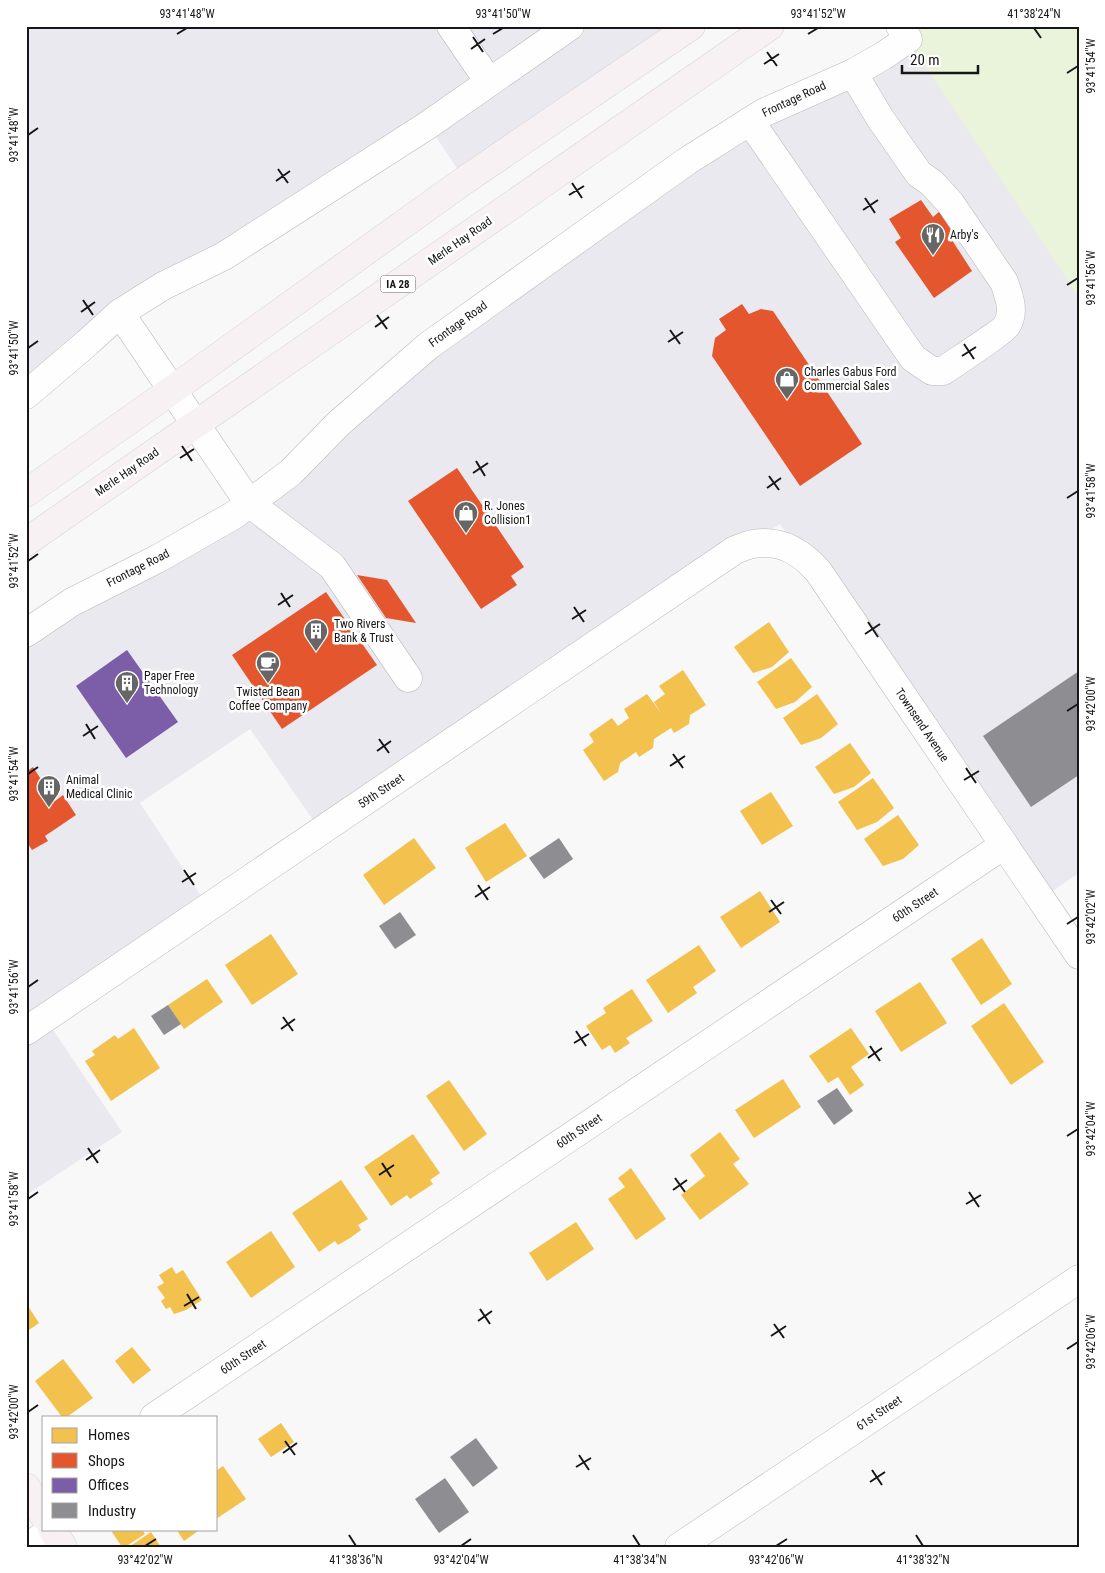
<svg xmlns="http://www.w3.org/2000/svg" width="1105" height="1573" viewBox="0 0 1105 1573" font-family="'Roboto Condensed',sans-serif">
	<rect width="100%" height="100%" fill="#f8f8f9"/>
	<g fill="#eae9f0">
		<polygon points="26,26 691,26 465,180 428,125 280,219 26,395"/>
		<polygon points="908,39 1079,296 1079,873 1039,900 780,524 320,830 250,729 140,803 209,908 45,1018 122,1132 26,1195 26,633 159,558 687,161"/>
	</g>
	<polygon fill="#eaf4db" points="899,26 1079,26 1079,297"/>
	<g fill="#f2c14e">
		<polygon points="769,622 789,652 772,667 753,673 734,647"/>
		<polygon points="791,658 812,687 795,702 776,709 757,682"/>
		<polygon points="683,670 706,705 690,715 689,724 674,733 671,728 654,739 653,748 639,757 636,752 620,763 618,772 604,781 583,750 594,742 589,734 612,718 618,726 629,718 624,709 647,694 661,713 654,702 665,694 659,686"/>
		<polygon points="817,694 838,724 821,738 801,745 783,718"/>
		<polygon points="850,743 871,773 854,787 834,794 815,767"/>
		<polygon points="873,778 894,808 877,822 857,830 838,802"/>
		<polygon points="771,792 793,826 762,845 740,811"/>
		<polygon points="898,815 919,845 903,859 883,866 864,839"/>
		<polygon points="505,823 527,856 486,882 465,848"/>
		<polygon points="414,838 436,868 384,905 363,875"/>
		<polygon points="760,891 780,922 741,948 720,917"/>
		<polygon points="271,934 298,974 252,1005 225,965"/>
		<polygon points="982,938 1012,984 981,1005 951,959"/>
		<polygon points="699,945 716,971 693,987 697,993 668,1013 646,980"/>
		<polygon points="207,979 223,1002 184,1029 168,1005"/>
		<polygon points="920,982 947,1023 901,1052 875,1011"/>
		<polygon points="632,989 653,1021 626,1038 630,1043 615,1053 610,1045 602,1050 586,1026 606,1013 603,1008"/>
		<polygon points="1004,1003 1044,1062 1011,1085 971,1026"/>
		<polygon points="134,1028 160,1068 111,1101 85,1061 95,1055 92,1051 115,1035 118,1039"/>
		<polygon points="851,1028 869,1054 851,1067 864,1085 850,1095 838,1077 828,1083 809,1056"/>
		<polygon points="783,1079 801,1107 754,1138 735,1110"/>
		<polygon points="449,1080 487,1134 464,1151 426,1096"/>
		<polygon points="720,1132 740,1159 733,1164 749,1184 700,1220 681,1195 705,1176 690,1155"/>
		<polygon points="413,1134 440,1173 430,1180 433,1184 410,1199 407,1195 391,1206 364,1167"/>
		<polygon points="631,1168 666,1219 636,1240 608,1199 625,1187 618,1178"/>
		<polygon points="341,1180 368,1219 358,1225 361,1230 350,1238 338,1245 335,1241 319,1252 292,1213"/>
		<polygon points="576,1222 594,1249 547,1281 529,1253"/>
		<polygon points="271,1231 295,1267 251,1298 226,1262"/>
		<polygon points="172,1267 176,1274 183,1270 202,1300 186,1310 174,1314 170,1307 166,1309 161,1301 165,1298 157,1287 164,1283 159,1275"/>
		<polygon points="26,1303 39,1323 26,1332"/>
		<polygon points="132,1347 151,1370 133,1384 115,1361"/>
		<polygon points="63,1359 93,1398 67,1417 62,1417 35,1381"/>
		<polygon points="281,1423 294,1442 271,1457 258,1439"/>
		<polygon points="223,1466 246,1499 216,1519 216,1471"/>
		<polygon points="110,1529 142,1529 145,1534 125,1547 122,1547"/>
		<polygon points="176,1529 201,1529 184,1541"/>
		<polygon points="151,1532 161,1547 129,1547"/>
	</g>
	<g fill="#e4572e">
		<polygon points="921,200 933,217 940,211 955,233 950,237 972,271 934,298 895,242 901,238 889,219"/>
		<polygon points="742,304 749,314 761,309 773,311 862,444 800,486 712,356 715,338 726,330 719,319"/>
		<polygon points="457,468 524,567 511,576 517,585 481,609 408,501"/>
		<polygon points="357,575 387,580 416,623 386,618"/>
		<polygon points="326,592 377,665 282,729 232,655"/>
		<polygon points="33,767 55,801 63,795 76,815 45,836 48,841 32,850 26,841 26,772"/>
	</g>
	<polygon fill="#7b5ea7" points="127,650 178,722 126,758 76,686"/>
	<g fill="#8d8d92">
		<polygon points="1079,671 1079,775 1031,807 983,736"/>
		<polygon points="559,838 573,859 544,879 529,858"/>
		<polygon points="400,912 416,935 395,949 379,926"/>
		<polygon points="168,1005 181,1024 164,1035 151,1016"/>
		<polygon points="837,1088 853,1111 834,1125 817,1101"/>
		<polygon points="476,1438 498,1468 473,1487 450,1457"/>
		<polygon points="445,1478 469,1512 439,1533 415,1499"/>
	</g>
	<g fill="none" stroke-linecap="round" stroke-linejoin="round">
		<g stroke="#b9b9b9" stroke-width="29">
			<g id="minor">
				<polyline points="451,26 489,82"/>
				<path d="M750 121 913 358 932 371H943C953 364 1004 331 1007 325 1015 311 1009 296 1004 282L951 204 932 183 919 174 880 118 853 73"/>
				<polyline points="120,313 249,503 332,566 408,678"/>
				<polyline points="26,395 87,343 120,313 163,286 224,256 428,125 570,26"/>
				<polyline points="26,633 72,602 159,558 234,515 291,472 339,423 428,346 687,161 763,113 853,73 883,56 908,39 900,26"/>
				<path d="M26 1031 735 550C741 548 747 545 753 544 781 539 801 552 818 571L1079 955"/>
				<polyline points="154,1417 1004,845"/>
				<polyline points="27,1547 52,1530"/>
				<polyline points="679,1547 1079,1279"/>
			</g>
		</g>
		<g stroke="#d3d3d3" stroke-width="29">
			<g id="major">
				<polyline points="26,493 172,390 465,180 691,26"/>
				<polyline points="26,542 770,26"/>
				<polyline points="26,1487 44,1516"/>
				<polyline points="52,1529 63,1547"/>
			</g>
		</g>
		<use href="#minor" stroke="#fefefe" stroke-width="28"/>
		<use href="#major" stroke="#f8f1f3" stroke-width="28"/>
	</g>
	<path fill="none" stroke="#171718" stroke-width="2" d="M1034 28 1041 38M177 34 187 28M493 34 503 28M808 34 818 28M473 37 483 52M471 49 485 39M767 52 777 66M764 64 779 54M1067 73 1078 66M28 135 38 128M278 169 288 183M276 181 290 171M572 183 582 198M569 195 584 186M865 198 875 213M863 210 878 200M1067 285 1078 278M83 300 93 315M81 312 95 302M377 315 387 329M375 327 389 317M670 330 680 344M668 342 683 332M964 344 974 359M28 348 38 341M962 356 976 347M182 446 192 461M180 458 194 449M476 461 485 476M473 473 488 463M769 476 779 490M767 488 781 478M1067 498 1078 491M28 561 38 554M281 593 290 607M278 605 293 595M574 607 584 622M572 619 586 610M868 622 878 637M865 634 880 624M1067 711 1078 704M86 724 95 739M83 736 98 726M379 739 389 753M377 751 391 741M673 754 683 768M670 766 685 756M966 768 976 783M28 774 38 767M964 780 979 771M184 870 194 885M182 882 196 873M478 885 488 900M475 897 490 887M771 900 781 914M769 912 784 902M1067 924 1078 917M28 987 38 980M283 1017 293 1031M281 1029 295 1019M576 1031 586 1046M574 1043 589 1034M870 1046 880 1061M868 1058 882 1048M1067 1136 1078 1129M88 1148 98 1163M86 1160 100 1150M382 1163 391 1177M379 1175 394 1165M675 1178 685 1192M673 1190 687 1180M969 1192 979 1207M28 1199 38 1192M966 1204 981 1195M187 1294 196 1309M184 1306 199 1297M480 1309 490 1324M478 1321 492 1311M774 1324 784 1338M771 1336 786 1326M1067 1349 1078 1342M28 1412 38 1405M285 1441 295 1455M283 1453 297 1443M579 1455 589 1470M576 1467 591 1458M872 1470 882 1485M870 1482 885 1472M349 1535 356 1546M633 1535 640 1546M916 1535 923 1546M145 1546 156 1539M461 1546 471 1539M776 1546 787 1539"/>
	<defs>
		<g id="restaurant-pin" transform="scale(1.25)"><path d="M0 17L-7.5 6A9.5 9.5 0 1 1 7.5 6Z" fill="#666667" stroke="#fff"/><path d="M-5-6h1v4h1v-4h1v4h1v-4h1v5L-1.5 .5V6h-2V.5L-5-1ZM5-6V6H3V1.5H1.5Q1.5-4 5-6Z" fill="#fff"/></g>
		<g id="shop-pin" transform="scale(1.25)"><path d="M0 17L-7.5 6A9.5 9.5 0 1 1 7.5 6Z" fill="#666667" stroke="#fff"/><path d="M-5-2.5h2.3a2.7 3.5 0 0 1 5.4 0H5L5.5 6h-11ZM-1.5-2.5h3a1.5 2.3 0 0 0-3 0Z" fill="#fff"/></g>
		<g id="building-pin" transform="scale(1.25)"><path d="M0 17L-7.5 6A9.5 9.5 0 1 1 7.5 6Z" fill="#666667" stroke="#fff"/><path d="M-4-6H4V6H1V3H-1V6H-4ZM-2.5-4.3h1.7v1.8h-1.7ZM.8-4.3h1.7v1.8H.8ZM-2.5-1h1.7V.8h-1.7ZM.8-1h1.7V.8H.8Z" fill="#fff"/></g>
		<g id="cafe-pin" transform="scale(1.25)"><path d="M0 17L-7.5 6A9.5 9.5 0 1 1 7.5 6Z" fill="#666667" stroke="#fff"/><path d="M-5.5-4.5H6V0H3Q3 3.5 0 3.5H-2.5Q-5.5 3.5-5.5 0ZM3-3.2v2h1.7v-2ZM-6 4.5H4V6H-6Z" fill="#fff"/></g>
	</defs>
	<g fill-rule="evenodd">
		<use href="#restaurant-pin" x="933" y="235"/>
		<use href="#shop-pin" x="787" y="379"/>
		<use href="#shop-pin" x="466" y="513"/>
		<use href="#building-pin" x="316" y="631"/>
		<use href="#cafe-pin" x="268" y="663"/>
		<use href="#building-pin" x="127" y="683"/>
		<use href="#building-pin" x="49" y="787"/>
	</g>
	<g text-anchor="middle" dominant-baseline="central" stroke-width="5" stroke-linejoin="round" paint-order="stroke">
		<rect fill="#fff" stroke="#5d5d5d" stroke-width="1" x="380.5" y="275.5" width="35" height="17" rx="4"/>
		<g font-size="11" font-weight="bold" fill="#171718">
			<text x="398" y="284">IA 28</text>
		</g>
		<g font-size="12" fill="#171718" stroke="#fff">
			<text transform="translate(794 99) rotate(-25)">Frontage Road</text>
			<text transform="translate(460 241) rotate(-35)">Merle Hay Road</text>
			<text transform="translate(458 324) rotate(-36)">Frontage Road</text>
			<text transform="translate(127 472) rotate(-35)">Merle Hay Road</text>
			<text transform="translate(138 568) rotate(-27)">Frontage Road</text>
			<text transform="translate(922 725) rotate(56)">Townsend Avenue</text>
			<text transform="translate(381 791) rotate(-34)">59th Street</text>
			<text transform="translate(915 905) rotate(-34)">60th Street</text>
			<text transform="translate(579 1131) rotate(-34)">60th Street</text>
			<text transform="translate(243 1357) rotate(-34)">60th Street</text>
			<text transform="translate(879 1413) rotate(-34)">61st Street</text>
		</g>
		<g font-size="12" fill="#171718" stroke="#fff" text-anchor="start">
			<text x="950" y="235">Arby's</text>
			<text x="804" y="372">Charles Gabus Ford<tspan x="804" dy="14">Commercial Sales</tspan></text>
			<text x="484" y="506">R. Jones<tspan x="484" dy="14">Collision1</tspan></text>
			<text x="334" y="624">Two Rivers<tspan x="334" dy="14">Bank &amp; Trust</tspan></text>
			<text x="144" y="676">Paper Free<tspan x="144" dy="14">Technology</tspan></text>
			<text x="268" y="692" text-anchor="middle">Twisted Bean<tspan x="268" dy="14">Coffee Company</tspan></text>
			<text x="66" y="780">Animal<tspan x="66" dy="14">Medical Clinic</tspan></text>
		</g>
	</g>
	<rect width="1105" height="1573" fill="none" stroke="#ffffff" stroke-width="55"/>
	<rect x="42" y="1416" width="175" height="115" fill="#ffffff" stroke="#a2a2a3"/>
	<rect x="52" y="1428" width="25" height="15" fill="#f2c14e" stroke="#a2a2a3"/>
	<text x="88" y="1440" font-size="15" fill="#171718">Homes</text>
	<rect x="52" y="1453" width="25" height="15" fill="#e4572e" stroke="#a2a2a3"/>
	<text x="88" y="1466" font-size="15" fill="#171718">Shops</text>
	<rect x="52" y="1478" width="25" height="15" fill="#7b5ea7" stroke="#a2a2a3"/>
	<text x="88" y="1490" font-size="15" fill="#171718">Offices</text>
	<rect x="52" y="1503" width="25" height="15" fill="#8d8d92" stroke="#a2a2a3"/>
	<text x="88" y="1516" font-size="15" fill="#171718">Industry</text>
	<path d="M902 65v8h76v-8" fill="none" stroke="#171718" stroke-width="2.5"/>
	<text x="910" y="65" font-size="15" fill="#171718" stroke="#ffffff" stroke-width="4" paint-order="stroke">20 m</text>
	<rect x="28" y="28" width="1050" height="1518" fill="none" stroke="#171718" stroke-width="2"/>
	<g font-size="12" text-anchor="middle" fill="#171718">
		<text x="187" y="18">93°41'48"W</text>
		<text x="503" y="18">93°41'50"W</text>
		<text x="818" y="18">93°41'52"W</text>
		<text x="1034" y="18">41°38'24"N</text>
		<text transform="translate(1091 66) rotate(-90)" y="4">93°41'54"W</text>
		<text transform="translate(14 135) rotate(-90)" y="4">93°41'48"W</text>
		<text transform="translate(1091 278) rotate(-90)" y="4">93°41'56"W</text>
		<text transform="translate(14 348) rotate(-90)" y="4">93°41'50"W</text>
		<text transform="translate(1091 491) rotate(-90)" y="4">93°41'58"W</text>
		<text transform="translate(14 561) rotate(-90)" y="4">93°41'52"W</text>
		<text transform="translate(1091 704) rotate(-90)" y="4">93°42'00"W</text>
		<text transform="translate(14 774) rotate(-90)" y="4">93°41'54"W</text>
		<text transform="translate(1091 917) rotate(-90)" y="4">93°42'02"W</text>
		<text transform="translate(14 987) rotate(-90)" y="4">93°41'56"W</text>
		<text transform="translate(1091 1129) rotate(-90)" y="4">93°42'04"W</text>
		<text transform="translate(14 1199) rotate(-90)" y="4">93°41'58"W</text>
		<text transform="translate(1091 1342) rotate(-90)" y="4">93°42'06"W</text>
		<text transform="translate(14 1412) rotate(-90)" y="4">93°42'00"W</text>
		<text x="145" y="1564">93°42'02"W</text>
		<text x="356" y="1564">41°38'36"N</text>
		<text x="461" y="1564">93°42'04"W</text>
		<text x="640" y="1564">41°38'34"N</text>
		<text x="776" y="1564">93°42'06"W</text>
		<text x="923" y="1564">41°38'32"N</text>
	</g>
</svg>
